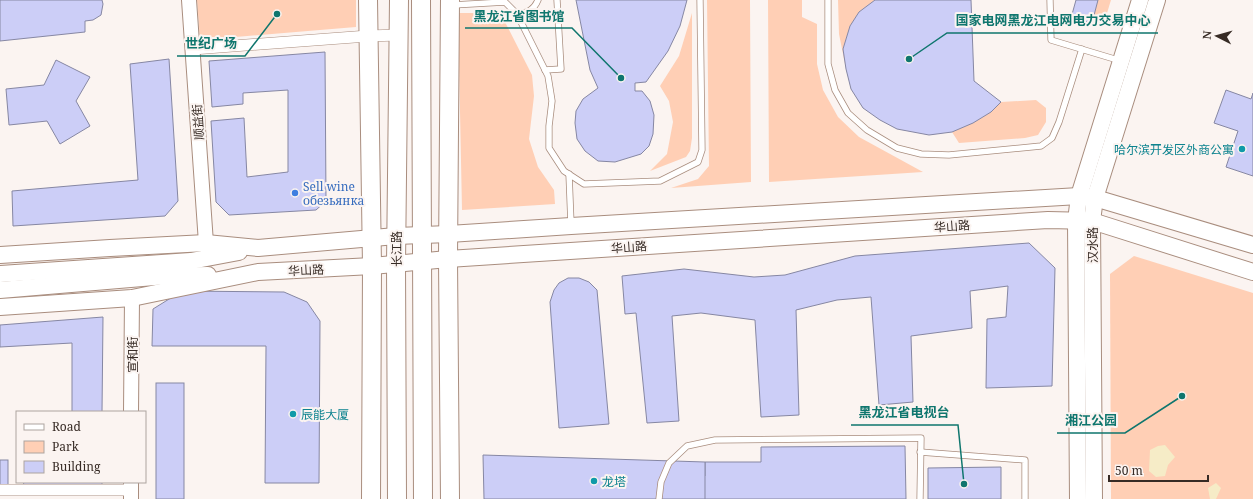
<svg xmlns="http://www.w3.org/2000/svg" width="1253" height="499" viewBox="0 0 1253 499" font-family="'Noto Serif','Noto Sans SC',serif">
	<rect width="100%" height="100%" fill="#fbf4f1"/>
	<g fill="#ffcfb5">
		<polygon points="197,0 356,0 356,27 200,40"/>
		<polygon points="707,0 750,0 751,182 671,188 698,179 709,166"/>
		<polygon points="768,0 802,0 802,17 817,24 817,64 823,90 838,117 859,137 923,172 769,182"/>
		<polygon points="838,0 875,0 859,12 850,26 843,49 846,69 839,34"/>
		<polygon points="1098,0 1111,0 1103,26 1092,23"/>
		<polygon points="458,13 494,13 504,20 532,75 534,96 529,139 538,167 554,190 555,204 462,210"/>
		<polygon points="692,13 692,138 690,151 686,157 650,171 667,154 673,122 669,101 660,86 679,56"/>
		<path d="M1036 100 1046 108V122L1038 135 1025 138 959 143 952 132C971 124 987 117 1001 102Z"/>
		<polygon points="1134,256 1253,293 1253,499 1111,499 1110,274"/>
	</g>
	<g fill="#f6ecc7">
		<polygon points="1165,445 1175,457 1168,465 1165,476 1156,477 1149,471 1150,450 1158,446"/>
		<polygon points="1216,483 1221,488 1216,499 1210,499 1208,488"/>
	</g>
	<g fill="#cccef7" stroke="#8687a3">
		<polygon points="0,0 102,0 103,4 101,15 93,20 85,21 85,32 0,41"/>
		<polygon points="576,0 687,0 680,26 668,51 646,82 635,83 635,91 642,91 650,101 654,115 653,134 649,146 641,154 615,162 598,161 585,151 577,139 575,123 576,111 583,99 598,88 590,70"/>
		<polygon points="875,0 971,0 974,81 1001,102 991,112 973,123 952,132 929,135 897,129 880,120 863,108 851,89 846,69 843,49 850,26 859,12"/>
		<polygon points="1076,0 1098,0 1092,23 1071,18"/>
		<polygon points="325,52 326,201 316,210 229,215 216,202 211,121 244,118 247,177 288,172 288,90 243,93 243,104 212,107 209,61"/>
		<polygon points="169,59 178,201 165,216 13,226 12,191 138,180 130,64"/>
		<polygon points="56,60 90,77 76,101 90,126 60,144 47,121 9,125 6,89 44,85"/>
		<polygon points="1226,90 1251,99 1253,93 1253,176 1226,167 1238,131 1214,123"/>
		<polygon points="1029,243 1055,268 1052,386 986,388 987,319 1006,317 1008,286 970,291 972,328 911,336 913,402 879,405 871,297 837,300 796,310 799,415 761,417 755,320 701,313 672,316 679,421 647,423 636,313 625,314 622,276 684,269 754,277 785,275 855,256"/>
		<polygon points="568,278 579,278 589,282 597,290 609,424 559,428 550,302 554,290 559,283"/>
		<polygon points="182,291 284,292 307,302 320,321 319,483 265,483 266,346 152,346 153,309"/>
		<polygon points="103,317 102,412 72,412 72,343 0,347 0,325"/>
		<rect x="156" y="383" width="28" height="116"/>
		<polygon points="905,446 906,499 687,499 688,493 694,482 705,476 705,462 761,462 761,447"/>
		<polygon points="483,455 705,462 705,499 484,499"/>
		<rect x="0" y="460" width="8" height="27"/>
		<polygon points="1001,467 1001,499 928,499 928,468"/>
		<polygon points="24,482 102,482 102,488 23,486"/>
	</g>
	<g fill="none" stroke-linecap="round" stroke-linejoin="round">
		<g stroke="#a98d7e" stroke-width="7">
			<g id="service">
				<polyline points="828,0 828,64 835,90 848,113 867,130 897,148 921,154 949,155 1041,146 1052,138 1059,122 1082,49"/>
				<polyline points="1050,0 1051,40 1121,61"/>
				<polyline points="453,5 505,2 517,14 548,76 552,101 549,126 549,148 564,171 584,184 660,181 698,162 702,150 700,0"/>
				<path d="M517 14C527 13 534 10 538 0"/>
				<polyline points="545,70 561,69 557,0"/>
				<polyline points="569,174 571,224"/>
				<polyline points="920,452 1025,460 1025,499"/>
				<polyline points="659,499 661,482 669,463 687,446 715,440 921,438 920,499"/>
			</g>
		</g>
		<g stroke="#a98d7e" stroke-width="12">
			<g id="minor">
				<polyline points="193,49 368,36 399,35"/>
				<polyline points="0,490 131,490"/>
			</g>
		</g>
		<g stroke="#a98d7e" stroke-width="16">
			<g id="tertiary">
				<polyline points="189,0 206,243"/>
				<polyline points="131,412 132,298"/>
				<polyline points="131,499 131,482"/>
			</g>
		</g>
		<g stroke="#a98d7e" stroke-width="18">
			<g id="secondary">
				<polyline points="0,255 110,248 206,243 258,248 396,236 449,234 571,226 1079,196 1095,198 1253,245"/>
				<polyline points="0,274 191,261 239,252"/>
				<polyline points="0,290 166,276 208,275"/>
				<polyline points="0,307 132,298 258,272 372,266 448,259 1048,220 1092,221 1253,272"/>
				<polyline points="1078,499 1076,221 1079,196 1140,0"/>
				<polyline points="1094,499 1092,221 1095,198 1157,0"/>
			</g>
		</g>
		<g stroke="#a98d7e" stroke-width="20">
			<g id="primary">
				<polyline points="368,0 372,266 371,499"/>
				<polyline points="421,0 423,499"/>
				<polyline points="397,499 396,264 399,0"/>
				<polyline points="450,499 448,259 450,0"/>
			</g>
		</g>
		<use href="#service" stroke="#fff" stroke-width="5.5"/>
		<use href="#minor" stroke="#fff" stroke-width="11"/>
		<use href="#tertiary" stroke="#fff" stroke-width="14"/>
		<use href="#secondary" stroke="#fff" stroke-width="16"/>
		<use href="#primary" stroke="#fff" stroke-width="18"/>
	</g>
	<g fill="#0f9aa8" stroke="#fbf4f1" stroke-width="1.5">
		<circle cx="1242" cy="149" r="4"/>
		<circle cx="293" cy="414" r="4"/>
		<circle cx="594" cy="481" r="4"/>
	</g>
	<circle fill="#3f7fe0" stroke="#fbf4f1" stroke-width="1.5" cx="295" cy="193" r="4"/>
	<g text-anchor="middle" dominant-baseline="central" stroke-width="4" stroke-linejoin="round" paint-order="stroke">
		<g font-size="12" fill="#372b25" stroke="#fbf4f1">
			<text transform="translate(198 122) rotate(-94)">顺益街</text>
			<text transform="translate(952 226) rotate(-4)">华山路</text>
			<text transform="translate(1092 245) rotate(-90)">汉水路</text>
			<text transform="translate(629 247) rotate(-4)">华山路</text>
			<text transform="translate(396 249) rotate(-90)">长江路</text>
			<text transform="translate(306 270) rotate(-3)">华山路</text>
			<text transform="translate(132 355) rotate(-90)">宣和街</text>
		</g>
		<g font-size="12" fill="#0d838f" stroke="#fbf4f1" text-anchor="start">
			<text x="1234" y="149" text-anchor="end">哈尔滨开发区外商公寓</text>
			<text x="301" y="414">辰能大厦</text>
			<text x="602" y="481">龙塔</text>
		</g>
		<g font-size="12" fill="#366cbe" stroke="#fbf4f1" text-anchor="start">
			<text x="303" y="186">Sell wine<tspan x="303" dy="14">обезьянка</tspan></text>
		</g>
	</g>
	<path fill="none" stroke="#0f766e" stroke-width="1.5" d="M621 78L572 28H465M909 59L947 33H1158M277 14L245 56H177M964 484L958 425H851M1182 396L1125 433H1057"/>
	<g fill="#0f766e" stroke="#fbf4f1" stroke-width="1.5">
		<circle cx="621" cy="78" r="4"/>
		<circle cx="909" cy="59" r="4"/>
		<circle cx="277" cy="14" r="4"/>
		<circle cx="964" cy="484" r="4"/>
		<circle cx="1182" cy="396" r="4"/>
	</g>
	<g font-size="13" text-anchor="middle" font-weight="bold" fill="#0f766e" stroke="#fbf4f1" stroke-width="4" stroke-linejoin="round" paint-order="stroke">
		<text x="519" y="21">黑龙江省图书馆</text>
		<text x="1053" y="25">国家电网黑龙江电网电力交易中心</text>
		<text x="211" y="48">世纪广场</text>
		<text x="904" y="417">黑龙江省电视台</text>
		<text x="1091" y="425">湘江公园</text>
	</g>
	<rect x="16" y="411" width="130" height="72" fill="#fbf4f1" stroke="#ada49f"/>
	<rect x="24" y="424" width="20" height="6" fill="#ffffff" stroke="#ada49f"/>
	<text x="52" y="431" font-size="12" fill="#372b25">Road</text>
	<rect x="24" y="441" width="20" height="12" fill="#ffcfb5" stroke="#ada49f"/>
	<text x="52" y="451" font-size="12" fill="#372b25">Park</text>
	<rect x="24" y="461" width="20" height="12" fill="#cccef7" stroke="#ada49f"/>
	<text x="52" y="471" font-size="12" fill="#372b25">Building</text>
	<g transform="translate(1217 36) rotate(276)" stroke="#fbf4f1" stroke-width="3" paint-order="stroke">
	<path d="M0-3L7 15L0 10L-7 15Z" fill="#372b25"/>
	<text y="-6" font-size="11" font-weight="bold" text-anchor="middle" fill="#372b25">N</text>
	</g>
	<path d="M1109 475v6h99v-6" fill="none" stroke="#372b25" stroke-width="2"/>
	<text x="1115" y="475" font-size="12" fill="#372b25" stroke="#fbf4f1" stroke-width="3" paint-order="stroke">50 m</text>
</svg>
